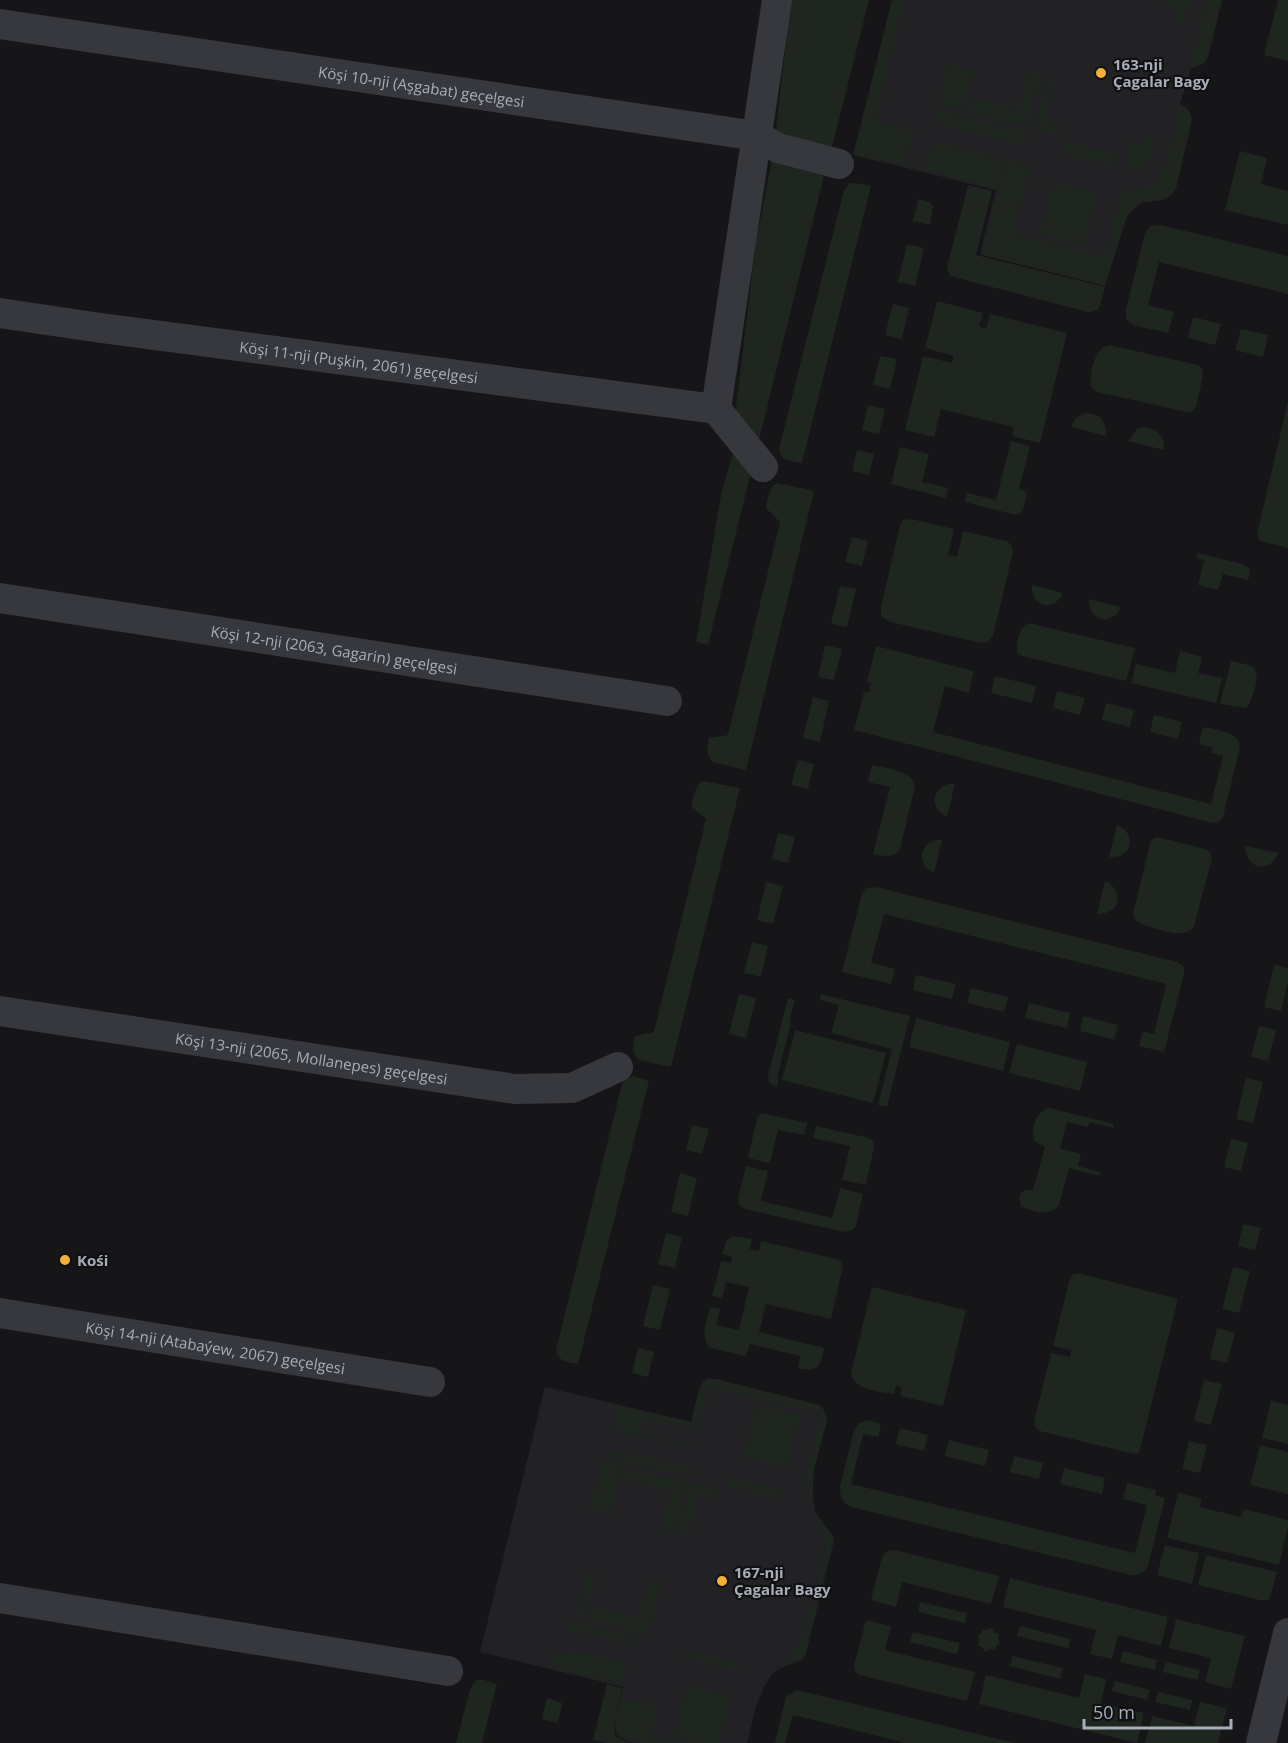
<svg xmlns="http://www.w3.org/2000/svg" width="1288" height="1743" viewBox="0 0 1288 1743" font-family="'Open Sans',sans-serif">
	<rect width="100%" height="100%" fill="#161618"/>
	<g fill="#222225">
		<polygon points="892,0 1222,0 1208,57 1203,64 1191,68 1180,104 1188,109 1192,119 1176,189 1172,195 1162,200 1141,203 1127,216 1105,286 980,254 996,190 853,155"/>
		<polygon points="709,1378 819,1405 823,1408 827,1421 814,1469 812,1489 815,1511 822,1522 833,1536 834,1541 806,1654 802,1660 781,1668 773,1673 764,1687 756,1706 747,1743 634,1743 627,1741 617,1735 614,1723 623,1687 480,1652 545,1387 691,1422 699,1389 703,1381"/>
	</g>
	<g fill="#1e261f">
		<polygon points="791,0 869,0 831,151 783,140 776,128"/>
		<polygon points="892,0 904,0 875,121 913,131 904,166 854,154"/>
		<polygon points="1166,0 1189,0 1189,3 1184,24 1172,21 1175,10 1165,8"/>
		<path d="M1206 0H1222L1208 56C1205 63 1199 67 1191 67Z"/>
		<polygon points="1278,0 1288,0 1288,61 1264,55"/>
		<polygon points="949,63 974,70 964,110 939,104"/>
		<polygon points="1028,72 1040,75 1027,126 970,112 973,99 1019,110"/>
		<polygon points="1047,77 1055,79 1044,122 1062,126 1060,135 1034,129"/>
		<path d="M1180 105 1188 109 1192 119 1176 189C1166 202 1154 197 1141 203 1135 206 1131 211 1127 216L1105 285 983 255 1006 160 1030 166 1013 234 1105 256 1121 190C1135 193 1151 189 1160 177 1167 167 1176 120 1180 105Z"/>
		<polygon points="939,111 1026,132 1023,145 936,123"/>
		<path d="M1145 135 1156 138C1152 156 1149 175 1125 169L1132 143 1142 145Z"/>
		<polygon points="1065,142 1119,155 1116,167 1062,154"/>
		<polygon points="937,144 943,144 1004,159 996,188 922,169 929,151"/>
		<polygon points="1240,151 1267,158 1261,184 1288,191 1288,225 1225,210"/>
		<polygon points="773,154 824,176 757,448 734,423 756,242"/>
		<polygon points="1053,182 1097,193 1084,245 1040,235"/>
		<path d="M850 183H855L871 186 802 463C791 461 781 461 779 449L844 190Z"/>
		<polygon points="968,185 992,191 976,255 1105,287 1100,306 1098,310 1088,312 950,276 947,267"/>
		<polygon points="918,199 929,202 933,206 930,225 913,221"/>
		<polygon points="1161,225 1288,256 1288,294 1159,262 1148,305 1174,312 1168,333 1133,325 1126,319 1126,309 1145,233 1151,226"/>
		<polygon points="907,244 924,248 915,286 898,282"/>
		<polygon points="937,301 983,313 979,326 986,329 990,314 1067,333 1040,443 1012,436 1014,427 941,409 934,437 905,430 923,356 952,363 954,356 925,348"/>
		<polygon points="893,304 909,308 902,339 885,335"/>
		<polygon points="1193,317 1221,324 1215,345 1188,338"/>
		<polygon points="1241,329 1268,335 1263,357 1235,350"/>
		<path d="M1109 345 1198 365 1202 369 1203 376 1196 407 1192 412H1187L1097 392 1091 387C1089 372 1094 349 1109 345Z"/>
		<polygon points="880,356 897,359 890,389 873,385"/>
		<polygon points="1288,401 1288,548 1260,541 1257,534"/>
		<polygon points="868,405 885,409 879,434 862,430"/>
		<path d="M1086 413C1100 414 1107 421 1106 436L1071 427C1074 419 1078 416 1086 413Z"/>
		<path d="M1143 427C1157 428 1165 436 1164 450L1128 441 1137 429Z"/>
		<path d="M1011 441 1030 446 1019 489 1027 492C1025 500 1025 513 1016 515L965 502 967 493 996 500Z"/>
		<polygon points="735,446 753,465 708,645 696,642 722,490"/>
		<polygon points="900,447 929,454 922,482 948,488 946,498 891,484"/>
		<polygon points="857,450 874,454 869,475 852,471"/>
		<path d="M777 483 814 491 746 770 713 762C705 755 707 748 709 738L728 735 780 522 766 508C768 499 768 488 777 483Z"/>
		<polygon points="911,519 954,529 948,555 957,557 963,531 1007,541 1011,545 1013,552 993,636 988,642 981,643 890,622 881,616 881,607 900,525 903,520"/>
		<polygon points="852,537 868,541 862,566 845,562"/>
		<polygon points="1197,553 1243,564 1249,568 1250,573 1248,580 1223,574 1218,590 1198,585 1204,560 1196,558"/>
		<path d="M1032 585 1063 593C1054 613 1030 607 1032 585Z"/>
		<polygon points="840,586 856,589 847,627 831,624"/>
		<path d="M1089 599 1121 607C1112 627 1088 621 1089 599Z"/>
		<path d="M1028 623 1135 648 1126 681 1022 656 1017 653C1016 642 1019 628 1028 623Z"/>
		<polygon points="825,645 842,649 834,680 818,677"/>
		<path d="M876 646 974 671 969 693 945 686 933 732 1211 804 1223 756 1212 753 1213 748 1199 744 1203 727C1216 730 1239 731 1240 747L1223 817 1219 822 1213 823 854 730 864 691 869 692 871 683 867 682Z"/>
		<polygon points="1180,651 1202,657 1198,673 1222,678 1216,703 1131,683 1136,664 1175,673"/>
		<path d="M1231 661C1238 663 1249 664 1254 668 1261 675 1252 702 1246 708L1220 704Z"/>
		<polygon points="995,676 1036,686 1032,703 991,693"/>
		<polygon points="1057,691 1085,698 1080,715 1053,708"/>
		<polygon points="813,697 829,701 820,742 803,738"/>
		<polygon points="1106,703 1134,710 1130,727 1102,720"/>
		<polygon points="1154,715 1182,722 1178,739 1150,732"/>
		<polygon points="798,760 814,764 808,789 791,785"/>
		<path d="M872 765C887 769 911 769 915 786L900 849C893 859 884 856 873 854L890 787 868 782Z"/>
		<path d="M703 781 740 788 671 1067 639 1060C631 1052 633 1045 635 1036L654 1032 706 819 691 806C694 797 694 786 703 781Z"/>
		<path d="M948 784H955L947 817C930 809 931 790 948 784Z"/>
		<path d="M1117 825C1138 834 1132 859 1109 857Z"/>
		<polygon points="778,833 795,837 788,863 772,859"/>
		<path d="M1154 838H1161L1205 849 1210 852 1212 858 1194 926C1186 942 1155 928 1141 924L1135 920 1133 914 1150 844Z"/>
		<path d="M935 840H942L934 873C917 865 918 846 935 840Z"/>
		<path d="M1245 846 1278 853C1269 875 1245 869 1245 846Z"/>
		<path d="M1105 881C1126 891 1120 915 1097 914Z"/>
		<polygon points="766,882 783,886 773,924 757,920"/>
		<polygon points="876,887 1177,962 1184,967 1184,974 1164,1052 1139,1046 1143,1031 1154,1034 1166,984 884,914 871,963 895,969 891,984 842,972 862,893 866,888"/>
		<polygon points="752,942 768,946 761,977 744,973"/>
		<polygon points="1274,965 1288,968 1288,982 1281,1011 1264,1007"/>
		<polygon points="916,975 956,984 952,999 913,990"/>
		<polygon points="971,988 1008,997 1004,1012 967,1003"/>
		<polygon points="739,994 756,998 746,1038 729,1034"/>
		<polygon points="821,994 910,1016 887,1107 878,1105 892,1049 831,1033 839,1005 820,1000"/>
		<path d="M788 998 795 1000 789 1022 791 1023 777 1078 779 1079 777 1086C770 1085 768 1083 768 1076Z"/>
		<polygon points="1029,1003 1070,1013 1067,1028 1025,1018"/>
		<polygon points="1083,1016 1118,1025 1114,1040 1080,1031"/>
		<polygon points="916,1018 1010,1042 1003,1071 909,1047"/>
		<polygon points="1259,1026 1276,1030 1268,1061 1251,1057"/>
		<polygon points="795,1030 886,1053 873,1103 782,1080"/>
		<polygon points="1017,1044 1087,1062 1080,1091 1009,1073"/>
		<path d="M633 1076 649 1081 578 1364C568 1362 558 1362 556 1350L622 1084 625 1080Z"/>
		<polygon points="1246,1078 1263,1082 1253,1123 1236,1119"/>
		<path d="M1049 1108 1114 1124 1113 1128 1090 1122 1088 1127 1067 1122 1060 1148 1081 1154 1078 1166 1101 1172 1100 1176 1069 1168 1059 1205C1049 1217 1033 1212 1021 1206L1019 1197C1022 1190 1026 1189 1033 1190L1045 1147 1035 1142C1030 1130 1035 1112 1049 1108Z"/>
		<polygon points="760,1114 765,1114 807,1123 804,1135 778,1130 770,1163 748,1158 757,1118"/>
		<polygon points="692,1125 709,1129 702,1154 686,1150"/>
		<polygon points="816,1126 869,1138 874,1142 874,1147 866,1185 842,1180 850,1146 813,1138"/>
		<polygon points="1231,1139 1248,1143 1241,1171 1224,1167"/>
		<polygon points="746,1166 768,1171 761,1201 832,1218 840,1188 863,1194 856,1226 851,1231 844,1232 745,1209 739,1205 738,1199"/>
		<polygon points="680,1173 697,1178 688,1216 671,1212"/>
		<polygon points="1243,1224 1261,1228 1255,1250 1238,1246"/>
		<polygon points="666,1233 682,1237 675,1268 658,1264"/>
		<path d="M733 1236 752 1239 750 1249 759 1251 761 1241 836 1259 840 1261 843 1265 831 1319 766 1304 759 1332 824 1348C820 1367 819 1373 798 1368L800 1356 750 1344 746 1356 710 1348C699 1336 707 1321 710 1307L720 1309 716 1325 739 1330 749 1287 726 1282 722 1298 712 1296 721 1261 731 1263 732 1257 722 1254 727 1240Z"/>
		<polygon points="1233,1267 1250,1271 1239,1313 1222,1309"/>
		<polygon points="1078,1273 1178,1299 1139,1453 1134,1454 1040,1431 1035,1427 1034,1422 1051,1353 1070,1357 1071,1350 1053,1346 1070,1278 1073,1274"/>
		<polygon points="653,1285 670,1289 660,1330 643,1326"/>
		<path d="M872 1287 966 1310 943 1406 900 1396 902 1387 896 1386 894 1394C878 1391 855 1391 851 1373Z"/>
		<polygon points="1217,1328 1235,1333 1227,1363 1210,1359"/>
		<polygon points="638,1348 654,1352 648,1377 632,1373"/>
		<path d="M709 1379H716L819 1405 826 1414 827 1421 814 1469 812 1504 805 1479 822 1415 817 1412 708 1386 698 1430 645 1418 642 1433 694 1445 693 1449 628 1434 616 1427 613 1414 615 1405 692 1422C696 1409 696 1386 709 1379Z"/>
		<polygon points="1204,1380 1222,1384 1211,1425 1194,1421"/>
		<polygon points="1271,1401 1288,1405 1288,1444 1262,1438"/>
		<polygon points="757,1404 800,1415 787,1467 744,1457"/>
		<path d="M867 1420 881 1424 878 1437 863 1434 851 1484 1135 1553 1147 1505 1123 1499 1127 1483 1156 1490 1155 1495 1165 1498 1148 1566C1144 1574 1139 1575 1131 1575L851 1507C842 1502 840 1497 840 1487L854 1430 859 1423Z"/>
		<polygon points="900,1428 928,1435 924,1451 896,1444"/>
		<polygon points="949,1440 989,1450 985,1466 945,1456"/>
		<polygon points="1189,1441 1207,1445 1200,1473 1182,1469"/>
		<polygon points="1260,1445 1288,1452 1288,1494 1250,1485"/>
		<polygon points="617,1451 690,1468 688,1476 604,1456"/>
		<polygon points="1014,1456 1043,1463 1039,1479 1010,1472"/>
		<polygon points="602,1461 623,1467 610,1514 590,1509"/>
		<polygon points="628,1468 686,1482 673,1534 661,1531 671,1491 625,1480"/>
		<polygon points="1064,1468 1105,1478 1102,1494 1060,1484"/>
		<polygon points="729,1478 783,1491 781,1499 727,1486"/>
		<polygon points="691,1483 718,1490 715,1499 699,1495 688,1537 678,1535"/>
		<polygon points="1178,1493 1202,1499 1200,1507 1241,1517 1244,1509 1288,1520 1288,1527 1279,1565 1167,1538"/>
		<polygon points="815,1516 817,1516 833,1536 821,1588 817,1581 826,1542"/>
		<polygon points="1165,1545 1199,1553 1192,1584 1157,1575"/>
		<polygon points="894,1550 999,1576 991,1604 902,1582 896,1607 871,1600 882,1557 887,1551"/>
		<polygon points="1206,1555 1277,1572 1271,1595 1268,1600 1260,1600 1198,1585"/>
		<polygon points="587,1571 596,1573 584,1619 576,1617"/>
		<polygon points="1010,1578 1168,1617 1161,1646 1118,1635 1112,1659 1090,1654 1096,1630 1003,1607"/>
		<polygon points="649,1580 661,1584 648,1634 591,1620 594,1607 639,1619"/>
		<polygon points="920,1602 967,1613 965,1623 918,1612"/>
		<polygon points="817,1606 805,1653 801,1660 783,1667 799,1646 808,1610 811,1607"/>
		<polygon points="1176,1619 1245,1636 1231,1689 1205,1682 1211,1658 1169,1648"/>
		<polygon points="563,1620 635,1638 633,1645 572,1630 568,1628"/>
		<polygon points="866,1620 891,1626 885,1650 975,1672 967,1701 859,1675 855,1671 854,1665"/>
		<polygon points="1020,1626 1070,1639 1068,1648 1017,1636"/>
		<polygon points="992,1628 994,1632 999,1634 998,1639 1000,1643 996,1646 995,1651 989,1649 985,1652 982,1647 978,1646 979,1641 977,1636 981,1634 982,1629 987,1630"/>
		<polygon points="913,1632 960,1643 957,1654 910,1642"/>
		<path d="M570 1650 627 1664 621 1684 550 1667C553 1655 558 1652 570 1650Z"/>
		<polygon points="685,1650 740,1664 738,1671 684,1658"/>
		<polygon points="1123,1651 1157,1660 1155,1670 1120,1662"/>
		<polygon points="1012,1656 1063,1668 1060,1679 1010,1666"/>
		<polygon points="1166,1662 1200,1670 1197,1680 1163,1672"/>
		<polygon points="1085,1674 1106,1679 1101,1703 1144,1713 1137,1743 979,1704 986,1675 1079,1698"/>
		<polygon points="476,1680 484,1680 497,1684 482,1743 456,1743 470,1689"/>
		<polygon points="1115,1681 1150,1690 1147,1700 1112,1691"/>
		<polygon points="607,1684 622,1688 614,1723 615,1736 629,1743 607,1743 593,1740"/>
		<polygon points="687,1685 731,1696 719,1743 697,1743 674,1737"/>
		<polygon points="797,1690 1015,1743 906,1743 793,1715 785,1743 775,1743 786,1696"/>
		<polygon points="1158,1692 1192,1700 1190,1710 1155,1702"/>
		<polygon points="547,1698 562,1703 558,1723 542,1719"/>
		<path d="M622 1698 657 1707 650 1737 673 1743C658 1743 614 1743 616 1722 617 1714 620 1706 622 1698Z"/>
		<polygon points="1200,1702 1227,1708 1218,1743 1145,1743 1152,1716 1194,1726"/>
	</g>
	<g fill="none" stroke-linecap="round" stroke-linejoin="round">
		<g stroke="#37383d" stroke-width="30">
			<path id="s1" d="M0 24 757 136 778 148 839 164"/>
			<path id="s2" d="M0 313 101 328 716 409"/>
			<polyline points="763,467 716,409 777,0"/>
			<path id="s3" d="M0 598 667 701"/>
			<path id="s4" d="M0 1011 515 1089 572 1088 618 1067"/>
			<path id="s5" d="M0 1313 430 1382"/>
			<polyline points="0,1598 448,1671"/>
			<polyline points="1261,1743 1288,1633"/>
		</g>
	</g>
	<g fill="#f2b134" stroke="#111113" stroke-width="2">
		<circle cx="1101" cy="73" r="6"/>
		<circle cx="65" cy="1260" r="6"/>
		<circle cx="722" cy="1581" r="6"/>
	</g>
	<g text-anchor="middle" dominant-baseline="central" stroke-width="4.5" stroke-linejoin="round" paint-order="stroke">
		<g font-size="15" font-weight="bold" fill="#a8adb8" stroke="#111113" text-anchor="start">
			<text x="1113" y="64">163-nji<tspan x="1113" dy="17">Çagalar Bagy</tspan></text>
			<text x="77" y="1260">Kośi</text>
			<text x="734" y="1572">167-nji<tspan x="734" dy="17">Çagalar Bagy</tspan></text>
		</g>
		<g font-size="15" fill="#a8adb8" stroke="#111113">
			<text stroke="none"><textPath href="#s1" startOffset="426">Köşi 10-nji (Aşgabat) geçelgesi</textPath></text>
			<text stroke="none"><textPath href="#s2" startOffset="362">Köşi 11-nji (Puşkin, 2061) geçelgesi</textPath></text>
			<text stroke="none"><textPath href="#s3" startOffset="338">Köşi 12-nji (2063, Gagarin) geçelgesi</textPath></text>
			<text stroke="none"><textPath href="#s4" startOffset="315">Köşi 13-nji (2065, Mollanepes) geçelgesi</textPath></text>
			<text stroke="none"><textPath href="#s5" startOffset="218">Köşi 14-nji (Atabaýew, 2067) geçelgesi</textPath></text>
		</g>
	</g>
	<path d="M1084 1719v9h147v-9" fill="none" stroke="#a8adb8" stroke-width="3"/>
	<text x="1093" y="1719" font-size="18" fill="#a8adb8" stroke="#111113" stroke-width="4.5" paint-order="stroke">50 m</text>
</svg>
